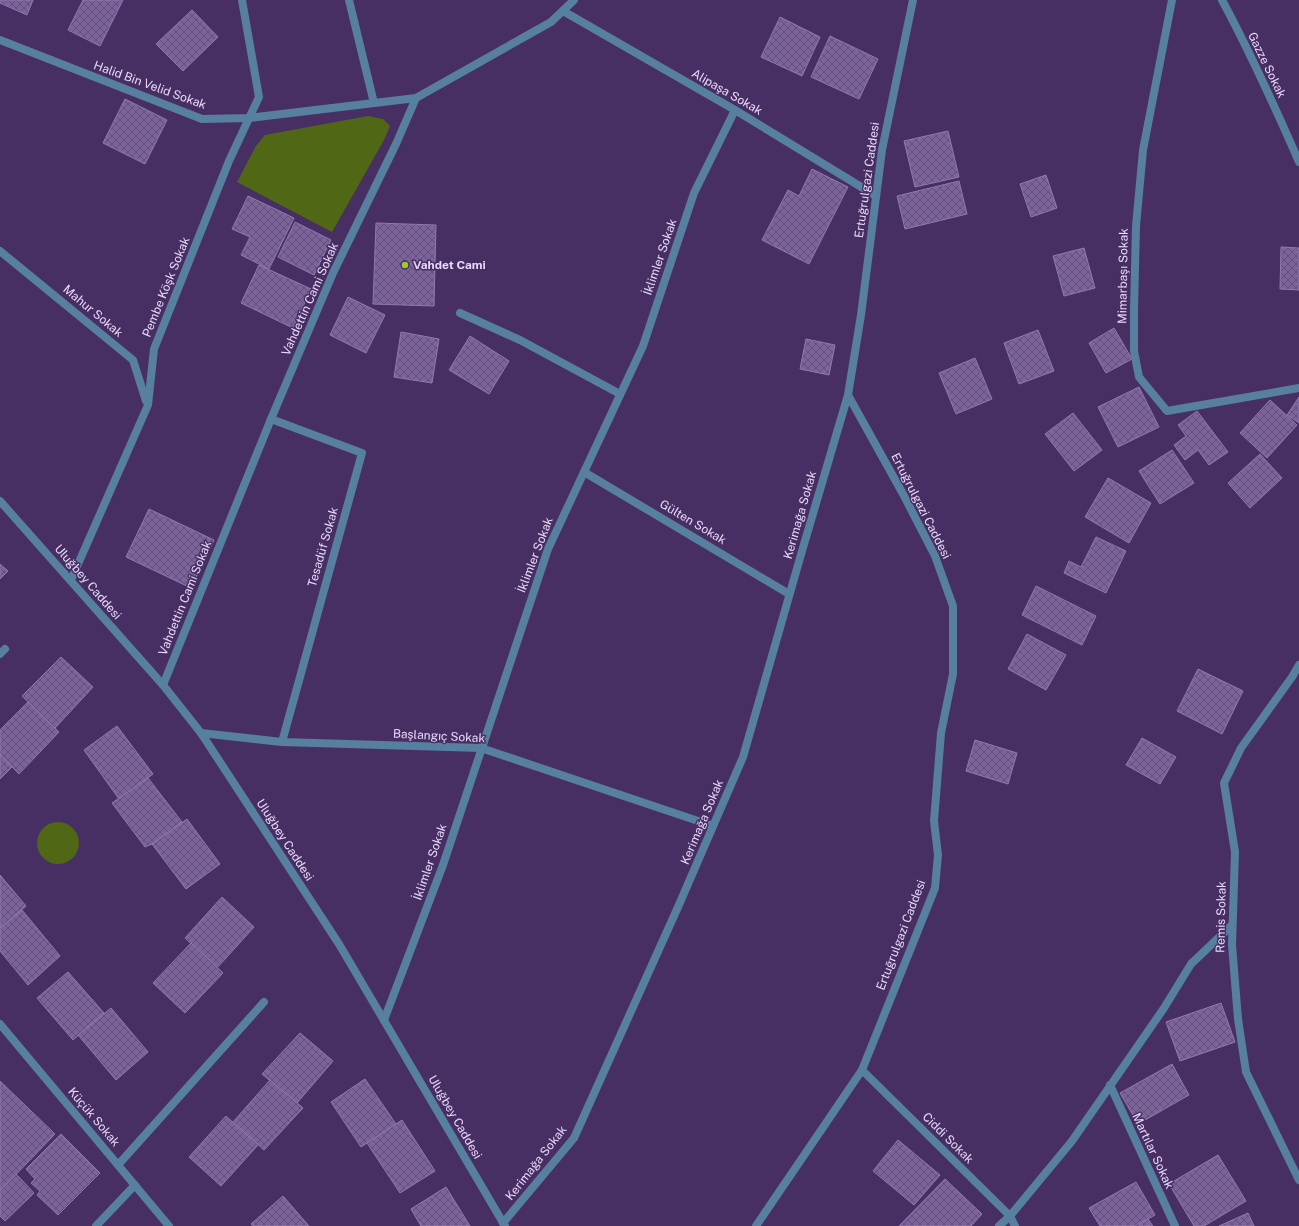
<svg xmlns="http://www.w3.org/2000/svg" width="1299" height="1226" viewBox="0 0 1299 1226" font-family="'Public Sans',sans-serif">
	<defs>
		<pattern id="building-cross-hatch" width="8" height="8" patternUnits="userSpaceOnUse"><rect width="8" height="8" fill="#7d639c"/><path d="M0 0l8 8M0 8l8-8" fill="none" stroke="#615274"/></pattern>
	</defs>
	<rect width="100%" height="100%" fill="#482f63"/>
	<g fill="#506715">
		<polygon points="368,116 383,119 390,126 384,140 332,232 237,182 256,146 265,135"/>
		<circle cx="58" cy="843" r="21"/>
	</g>
	<g fill="url(#building-cross-hatch)" stroke="#9278b2">
		<polygon points="0,0 33,0 27,15 0,3"/>
		<polygon points="83,0 123,0 100,46 68,30"/>
		<polygon points="192,10 218,37 183,71 156,44"/>
		<polygon points="780,17 820,37 802,76 761,57"/>
		<polygon points="830,36 878,59 859,99 811,77"/>
		<polygon points="125,99 167,120 145,164 103,143"/>
		<polygon points="948,131 959,177 915,187 904,141"/>
		<polygon points="812,169 848,187 809,264 762,240 788,190 799,196"/>
		<polygon points="1046,175 1057,208 1031,217 1020,184"/>
		<polygon points="959,181 967,214 905,229 897,196"/>
		<polygon points="248,196 294,218 269,269 241,255 250,237 232,229"/>
		<polygon points="295,222 331,240 314,275 278,257"/>
		<polygon points="376,223 436,225 434,306 373,304"/>
		<polygon points="1281,247 1299,248 1299,290 1280,289"/>
		<polygon points="1084,248 1095,288 1064,296 1053,256"/>
		<polygon points="259,265 311,289 293,328 241,303"/>
		<polygon points="348,297 385,315 366,353 330,335"/>
		<polygon points="1114,328 1132,359 1106,373 1089,343"/>
		<polygon points="1038,330 1054,371 1019,384 1004,343"/>
		<polygon points="401,332 439,339 432,383 394,377"/>
		<polygon points="470,336 509,361 489,394 449,370"/>
		<polygon points="806,339 835,345 829,375 800,369"/>
		<polygon points="975,358 992,399 956,414 939,373"/>
		<polygon points="1139,387 1159,427 1118,447 1098,407"/>
		<polygon points="1299,397 1299,423 1287,415"/>
		<polygon points="1270,400 1297,425 1267,458 1240,433"/>
		<polygon points="1197,411 1228,452 1209,465 1198,450 1185,460 1174,445 1186,436 1178,425"/>
		<polygon points="1073,413 1102,450 1074,471 1045,434"/>
		<polygon points="1172,450 1194,483 1160,504 1139,471"/>
		<polygon points="1260,454 1282,478 1250,508 1228,483"/>
		<polygon points="1108,478 1151,503 1129,543 1085,517"/>
		<polygon points="149,509 214,540 191,588 126,557"/>
		<polygon points="1096,537 1126,551 1106,593 1064,573 1069,561 1081,567"/>
		<polygon points="0,564 8,571 0,579"/>
		<polygon points="1036,586 1096,616 1082,645 1022,615"/>
		<polygon points="1027,634 1066,655 1046,690 1008,669"/>
		<polygon points="61,657 93,687 55,728 22,696"/>
		<polygon points="1198,669 1243,691 1222,734 1177,711"/>
		<polygon points="28,702 59,732 19,774 0,754 0,730"/>
		<polygon points="117,726 153,774 119,799 84,750"/>
		<polygon points="1142,738 1176,757 1160,784 1126,765"/>
		<polygon points="975,740 1017,753 1008,784 966,771"/>
		<polygon points="0,754 12,767 0,779"/>
		<polygon points="148,778 182,822 152,844 145,847 112,803"/>
		<polygon points="187,819 220,864 186,889 152,844"/>
		<polygon points="0,875 26,906 0,928"/>
		<polygon points="222,897 254,927 217,968 185,938"/>
		<polygon points="22,910 60,956 28,985 0,951 0,928"/>
		<polygon points="191,943 223,973 185,1013 153,983"/>
		<polygon points="68,972 104,1013 73,1040 37,998"/>
		<polygon points="1221,1003 1235,1042 1180,1061 1166,1022"/>
		<polygon points="111,1008 148,1052 116,1080 78,1035"/>
		<polygon points="300,1033 333,1061 297,1103 262,1074"/>
		<polygon points="1172,1064 1189,1095 1138,1124 1120,1093"/>
		<polygon points="365,1079 396,1124 361,1147 331,1102"/>
		<polygon points="270,1080 303,1108 264,1150 233,1122"/>
		<polygon points="0,1081 55,1134 0,1191"/>
		<polygon points="226,1116 258,1145 221,1186 189,1157"/>
		<polygon points="402,1120 435,1171 400,1193 367,1143"/>
		<polygon points="61,1134 100,1173 58,1215 37,1195 40,1191 31,1183 35,1179 26,1169"/>
		<polygon points="898,1140 940,1175 914,1205 873,1171"/>
		<polygon points="1218,1155 1246,1201 1204,1226 1194,1226 1169,1184"/>
		<polygon points="16,1174 34,1193 5,1221 0,1216 0,1191"/>
		<polygon points="945,1179 982,1214 971,1226 899,1226"/>
		<polygon points="1136,1182 1155,1215 1135,1226 1100,1226 1089,1208"/>
		<polygon points="446,1187 470,1226 421,1226 411,1209"/>
		<polygon points="283,1196 309,1226 253,1226 251,1224"/>
		<polygon points="1248,1213 1254,1226 1219,1226"/>
		<polygon points="1148,1219 1153,1226 1138,1226"/>
	</g>
	<g fill="none" stroke-linecap="round" stroke-linejoin="round">
		<g stroke="#567fa0" stroke-width="8">
			<polyline points="460,313 520,340 620,394"/>
			<polyline points="0,654 5,649"/>
			<polyline points="118,1165 264,1002"/>
		</g>
		<g stroke="#567fa0" stroke-width="8">
			<polyline points="349,0 374,103"/>
			<polyline points="1172,0 1143,150 1136,226 1134,310 1134,351 1139,377 1167,411 1299,388"/>
			<path d="M1222 0C1250 52 1275 107 1299 162"/>
			<polyline points="563,11 735,110 876,196"/>
			<polyline points="0,40 202,119 249,118 416,98"/>
			<polyline points="0,251 133,360 146,401"/>
			<polyline points="271,419 362,453 282,742"/>
			<polyline points="584,472 789,594"/>
			<polyline points="71,580 148,405 154,349 229,161 259,97 242,0"/>
			<polyline points="1299,665 1292,677 1241,748 1224,783 1235,852 1232,945 1238,1019 1246,1072 1299,1180"/>
			<polyline points="163,685 271,419 333,273 396,144 416,98 551,22 574,0"/>
			<polyline points="201,733 282,742 481,748 713,826"/>
			<polyline points="384,1020 443,865 548,549 643,346 694,193 735,110"/>
			<polyline points="0,1024 169,1226"/>
			<polyline points="862,1070 1010,1216 1015,1226"/>
			<polyline points="1110,1085 1175,1226"/>
			<polyline points="503,1223 574,1138 678,907 743,757 802,551 848,395"/>
			<polyline points="96,1226 135,1185"/>
			<polyline points="756,1226 862,1070 935,888 938,855 934,821 941,733 953,674 953,606 935,556 903,494 848,395 861,315 882,150 913,0"/>
			<polyline points="999,1226 1010,1216 1072,1141 1164,1008 1191,964 1232,925"/>
		</g>
		<polyline stroke="#567fa0" stroke-width="8" points="0,501 163,685 201,733 339,944 505,1226"/>
	</g>
	<circle fill="#9fca2d" stroke="#482f63" stroke-width="1.5" cx="405" cy="265" r="4"/>
	<g text-anchor="middle" dominant-baseline="central" stroke-width="3" stroke-linejoin="round" paint-order="stroke">
		<g font-size="12" fill="#e7d9f9" stroke="#482f63">
			<text transform="translate(1267 65) rotate(64)">Gazze Sokak</text>
			<text transform="translate(150 85) rotate(20)">Halid Bin Velid Sokak</text>
			<text transform="translate(727 92) rotate(30)">Alipaşa Sokak</text>
			<text transform="translate(867 180) rotate(-82)">Ertuğrulgazi Caddesi</text>
			<text transform="translate(660 257) rotate(-71)">İklimler Sokak</text>
			<text transform="translate(1123 276) rotate(-89)">Mimarbaşı Sokak</text>
			<text transform="translate(166 287) rotate(-68)">Pembe Köşk Sokak</text>
			<text transform="translate(310 299) rotate(-66)">Vahdettin Cami Sokak</text>
			<text transform="translate(93 311) rotate(40)">Mahur Sokak</text>
			<text transform="translate(921 506) rotate(63)">Ertuğrulgazi Caddesi</text>
			<text transform="translate(800 515) rotate(-74)">Kerimağa Sokak</text>
			<text transform="translate(693 522) rotate(31)">Gülten Sokak</text>
			<text transform="translate(323 547) rotate(-74)">Tesadüf Sokak</text>
			<text transform="translate(535 555) rotate(-69)">İklimler Sokak</text>
			<text transform="translate(88 582) rotate(49)">Uluğbey Caddesi</text>
			<text transform="translate(185 598) rotate(-68)">Vahdettin Cami Sokak</text>
			<text transform="translate(439 736) rotate(3)">Başlangıç Sokak</text>
			<text transform="translate(702 822) rotate(-67)">Kerimağa Sokak</text>
			<text transform="translate(285 840) rotate(57)">Uluğbey Caddesi</text>
			<text transform="translate(430 862) rotate(-71)">İklimler Sokak</text>
			<text transform="translate(1221 917) rotate(-89)">Remis Sokak</text>
			<text transform="translate(901 935) rotate(-69)">Ertuğrulgazi Caddesi</text>
			<text transform="translate(94 1117) rotate(50)">Küçük Sokak</text>
			<text transform="translate(455 1117) rotate(60)">Uluğbey Caddesi</text>
			<text transform="translate(948 1138) rotate(45)">Ciddi Sokak</text>
			<text transform="translate(1153 1151) rotate(65)">Martılar Sokak</text>
			<text transform="translate(536 1163) rotate(-52)">Kerimağa Sokak</text>
		</g>
		<g font-size="12" font-weight="bold" fill="#e7d9f9" stroke="#482f63" text-anchor="start">
			<text x="413" y="265">Vahdet Cami</text>
		</g>
	</g>
</svg>
